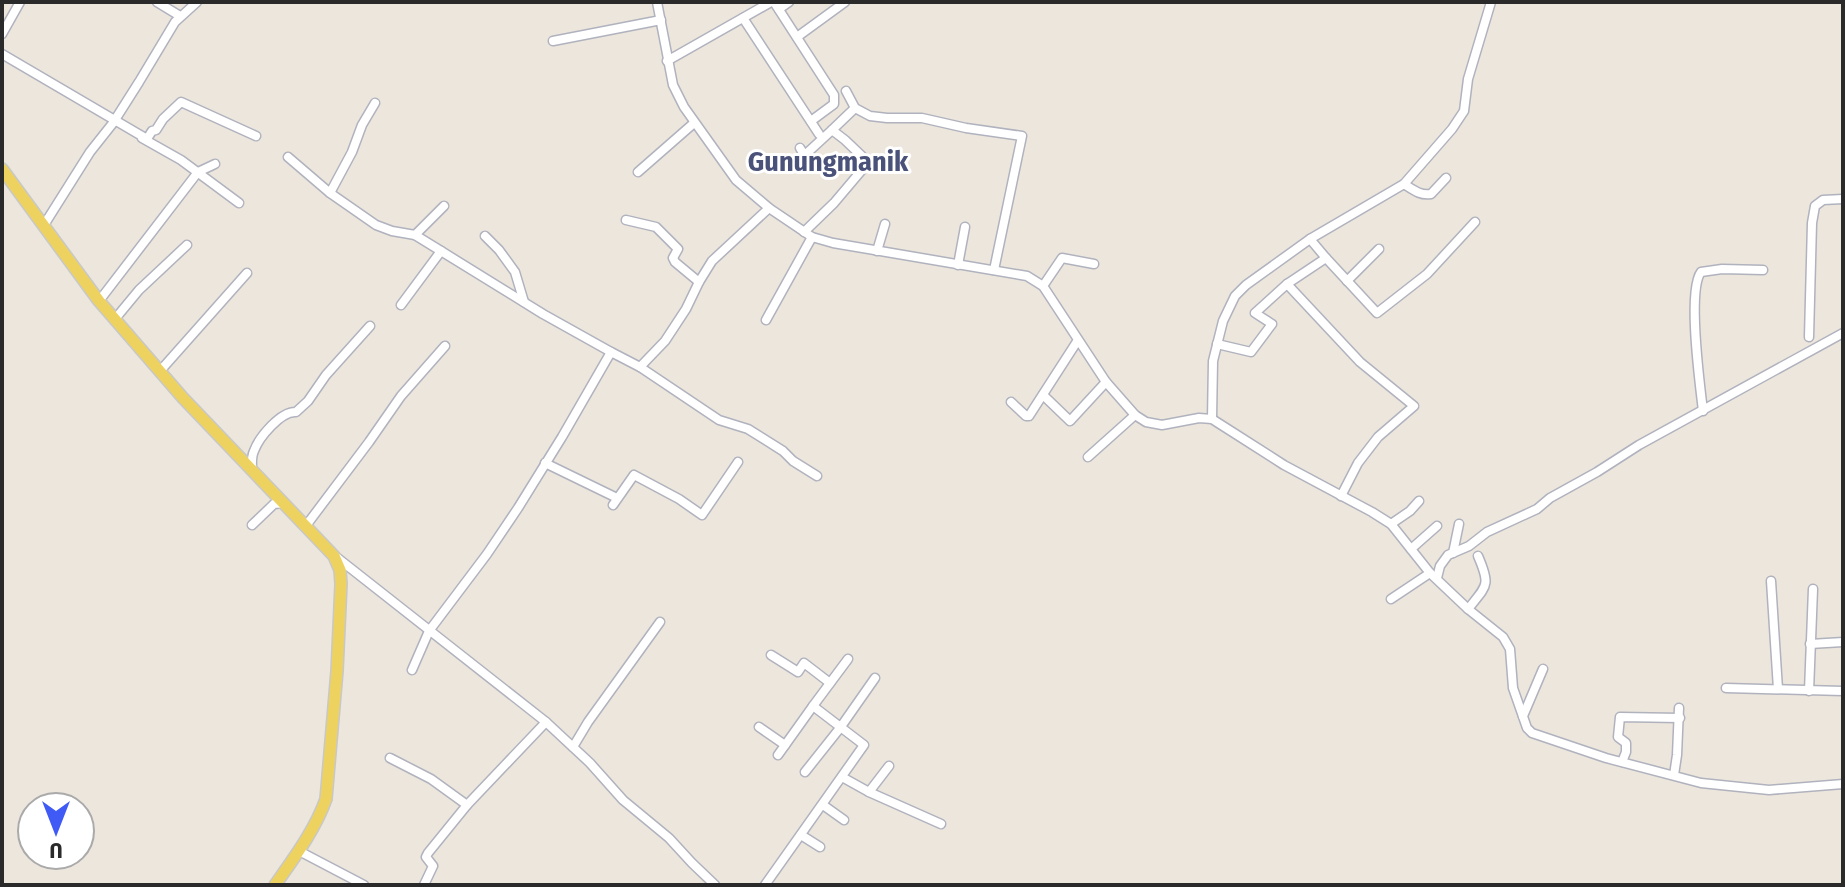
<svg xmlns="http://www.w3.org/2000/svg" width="1845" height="887" viewBox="0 0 1845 887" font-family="'Fira Sans Condensed',sans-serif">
	<rect width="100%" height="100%" fill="#ece6dd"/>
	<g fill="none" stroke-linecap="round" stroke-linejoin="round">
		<g stroke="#b0b2be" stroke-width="11">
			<g id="minor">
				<polyline points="157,2 180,16"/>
				<polyline points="657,2 673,85 684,107 736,180 769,208 812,237 833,243 1027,276 1043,286 1106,382 1135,415 1146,422 1162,425 1199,418 1212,419 1284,465 1372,512 1391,524 1430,573 1468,609 1503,637 1510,649 1513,688 1527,728 1532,733 1606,758 1701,783 1769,790 1843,784"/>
				<polyline points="774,2 834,95 834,104 811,121"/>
				<polyline points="779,9 789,2"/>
				<polyline points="743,18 819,134"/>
				<polyline points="2,34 20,2"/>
				<polyline points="797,37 845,2"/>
				<polyline points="553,41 661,20"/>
				<polyline points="2,54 147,139 152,131 156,130 163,119 181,102 256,136"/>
				<polyline points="667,61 771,2"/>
				<polyline points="846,91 855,108 870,116 887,118 922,118 966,128 1022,136 994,270"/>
				<polyline points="832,130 855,108"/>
				<polyline points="142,138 181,160 239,203"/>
				<polyline points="800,148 803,153 807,153 832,130 845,140 867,161 867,164 834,203 804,232"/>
				<polyline points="288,157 330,193 376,225 392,231 415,235 441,251"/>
				<polyline points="638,172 694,123"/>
				<path d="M1404 184C1412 189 1420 196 1431 194L1446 178"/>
				<polyline points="330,193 352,152 362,125 375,103"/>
				<polyline points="626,220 656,227 678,249 673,258 675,262 699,282"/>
				<polyline points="44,225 90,152 113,123 139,82 175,22 197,2"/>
				<polyline points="415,235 444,206"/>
				<polyline points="485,236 499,250 515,272 524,302"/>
				<polyline points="1310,239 1326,258 1377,313 1427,274 1475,222"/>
				<polyline points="877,251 885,224"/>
				<polyline points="958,265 965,227"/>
				<polyline points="1347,281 1379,249"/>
				<polyline points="1287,284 1360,362 1414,406 1378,437 1358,463 1341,496"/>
				<polyline points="1043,286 1062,258 1094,264"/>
				<polyline points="99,301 198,172 215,164"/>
				<polyline points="401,305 441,251 543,314 611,352"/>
				<polyline points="115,319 139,290 187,245"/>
				<polyline points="766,320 812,237"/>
				<polyline points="1809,337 1812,223 1815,206 1823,200 1843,199"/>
				<polyline points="1217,344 1251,352 1272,324 1255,313 1287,284 1326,258"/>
				<polyline points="640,367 719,420 748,429 783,451 793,461 817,476"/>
				<polyline points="160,371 247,273"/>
				<polyline points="1043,395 1070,421 1106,382"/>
				<polyline points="1011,402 1026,416 1029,416 1078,340"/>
				<path d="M1703 411C1700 385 1687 291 1701 272L1722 269 1763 270"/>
				<polyline points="1212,419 1213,361 1223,321 1235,296 1246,285 1310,239 1404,184 1452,129 1464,111 1468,79 1491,2"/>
				<polyline points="1088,457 1135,415"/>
				<polyline points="545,463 617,498"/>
				<path d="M252 471C252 464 251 457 254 451 259 437 281 411 296 412L308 401 326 375 370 326"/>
				<polyline points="613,505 634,475 679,499 702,515 738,462"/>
				<polyline points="1391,524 1410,511 1419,501"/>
				<polyline points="252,525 274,504 284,503"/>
				<polyline points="305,527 369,442 401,396 445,346"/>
				<polyline points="1411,549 1437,526"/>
				<polyline points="1453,553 1459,524"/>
				<polyline points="335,556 546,722 590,763 623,800 669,838 692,863 715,885"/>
				<polyline points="1437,578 1440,566 1448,555 1469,546 1487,532 1537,509 1550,498 1597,472 1639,445 1843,333"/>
				<polyline points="1771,581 1778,689"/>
				<polyline points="1391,599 1430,573"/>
				<path d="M1468 609C1487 585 1491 586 1478 556"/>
				<polyline points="1810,644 1843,642"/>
				<polyline points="771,655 798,672 804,663 830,683"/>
				<polyline points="412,670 429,631 487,554 518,508 562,437 611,352 640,367 665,341 686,309 699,282 712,261 769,208"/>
				<polyline points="1726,688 1843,691"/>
				<polyline points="1809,691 1813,589"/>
				<polyline points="813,706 848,659"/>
				<polyline points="1523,716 1543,669"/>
				<polyline points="759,727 785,745"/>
				<polyline points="573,747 588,722 660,622"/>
				<polyline points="390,758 431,779 467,805"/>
				<polyline points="1622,762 1626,752 1626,743 1618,737 1620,717 1680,718"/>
				<polyline points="805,772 840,728 875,678"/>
				<polyline points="1674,775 1677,755 1679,708"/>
				<polyline points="842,777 869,792 941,824"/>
				<polyline points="869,792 889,766"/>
				<polyline points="823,805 844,820"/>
				<polyline points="801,835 820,847"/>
				<polyline points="299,851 364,885"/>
				<polyline points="424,885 433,866 426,857 428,853 467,805 546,722"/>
				<polyline points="765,885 864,745 813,706 778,755"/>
			</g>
		</g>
		<g stroke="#c8c8c8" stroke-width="14">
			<path id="major" d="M2 169 99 301 183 398 334 556 340 570 341 584 337 671 326 799C315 830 294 858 275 885"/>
		</g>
		<use href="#minor" stroke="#fff" stroke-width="8"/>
		<use href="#major" stroke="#eed260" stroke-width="11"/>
	</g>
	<g text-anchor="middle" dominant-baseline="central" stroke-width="6" stroke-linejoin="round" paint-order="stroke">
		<g font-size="28" font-weight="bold" fill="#4b527a" stroke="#fff">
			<text x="828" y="161">Gunungmanik</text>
		</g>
	</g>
	<rect width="1845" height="887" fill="none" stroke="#2a2a2a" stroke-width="8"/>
	<g transform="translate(56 831) rotate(180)"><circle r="38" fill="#ffffff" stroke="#aaaaaa" stroke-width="2"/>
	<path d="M0-6L14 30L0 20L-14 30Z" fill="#405af6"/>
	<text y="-12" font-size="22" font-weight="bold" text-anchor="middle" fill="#2a2a2a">U</text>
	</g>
</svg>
